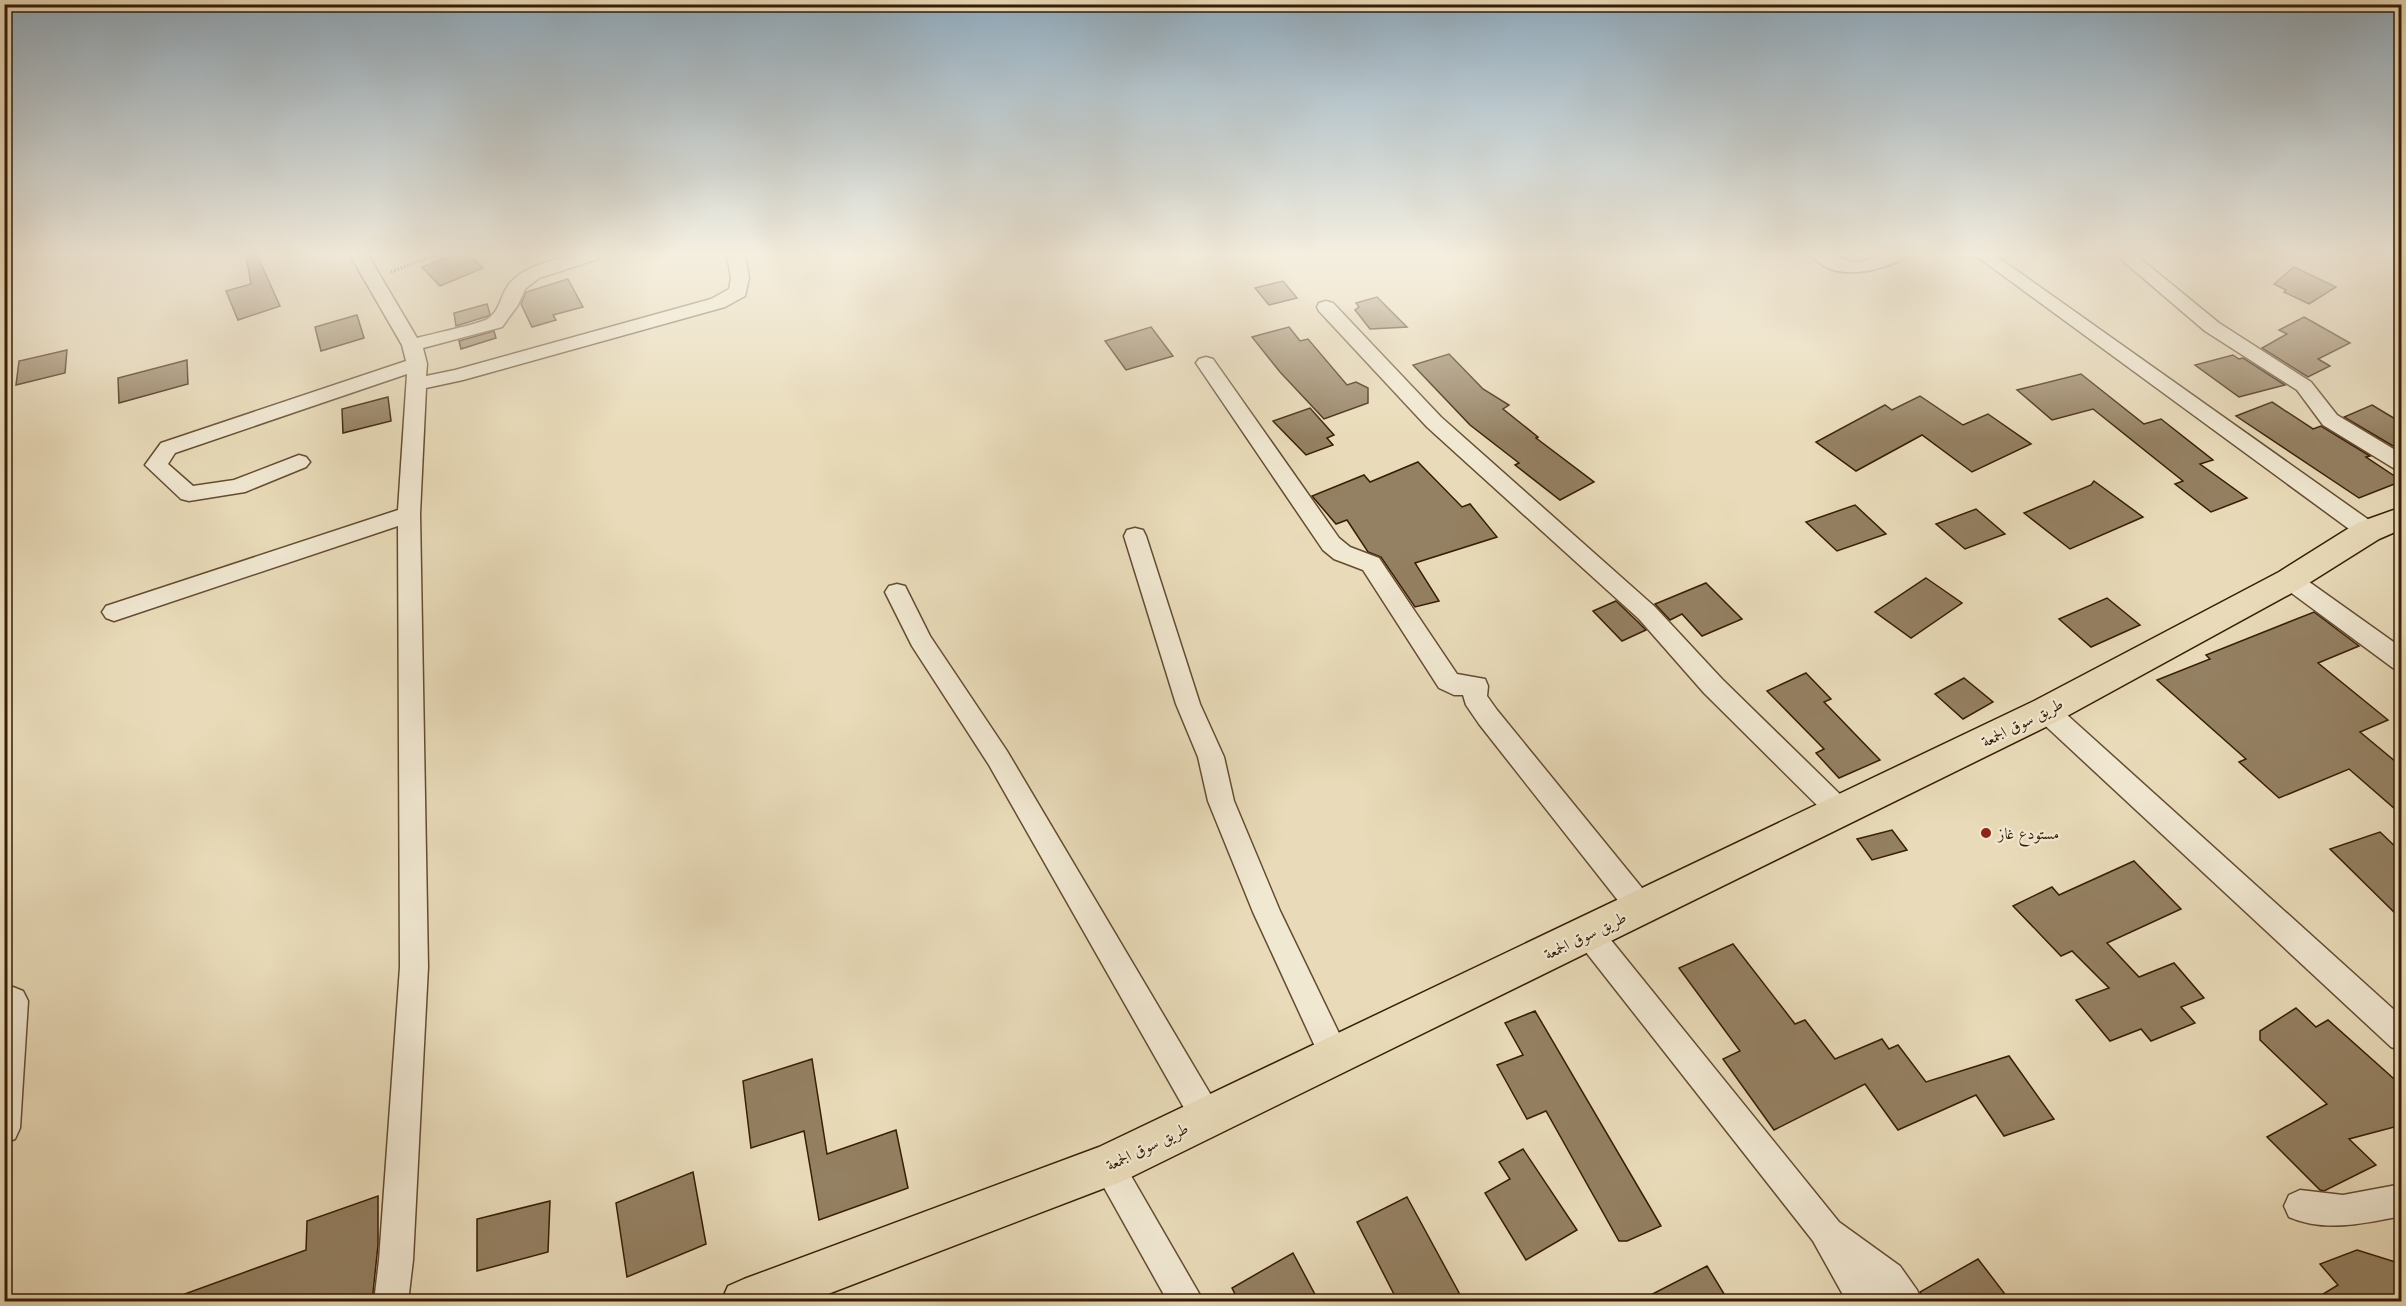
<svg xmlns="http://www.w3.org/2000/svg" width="2406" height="1306" viewBox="0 0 2406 1306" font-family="'Libre Caslon Text',Amiri,serif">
	<rect width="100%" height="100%" fill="#e9dbb9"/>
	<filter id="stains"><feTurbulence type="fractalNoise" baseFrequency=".00333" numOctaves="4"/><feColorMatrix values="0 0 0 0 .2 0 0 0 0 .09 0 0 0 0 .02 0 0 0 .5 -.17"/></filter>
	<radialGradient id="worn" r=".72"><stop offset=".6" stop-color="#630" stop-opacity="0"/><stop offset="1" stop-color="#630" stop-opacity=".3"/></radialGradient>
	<g fill="#948062" stroke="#371d04" stroke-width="1.5">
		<polygon points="246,255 257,255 280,306 238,320 226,291 251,284"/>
		<polygon points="453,255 469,255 483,268 440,286 422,267"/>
		<polygon points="2294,267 2336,287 2309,304 2284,292 2286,290 2274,284"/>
		<polygon points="568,279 583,307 553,315 556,320 532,327 521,304 526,292"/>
		<polygon points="1283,281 1297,298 1269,305 1255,288"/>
		<polygon points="1377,297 1407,327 1370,329 1355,310 1359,307 1356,303"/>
		<polygon points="487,304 490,314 488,316 456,326 454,313"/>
		<polygon points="357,315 364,338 321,351 315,327"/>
		<polygon points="2304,317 2350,343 2318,359 2330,366 2308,377 2262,348 2287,334 2279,330"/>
		<polygon points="1151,327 1173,356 1126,370 1105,341"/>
		<polygon points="1289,327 1300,341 1308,339 1347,385 1356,382 1368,388 1368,403 1324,419 1280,372 1252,337"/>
		<polygon points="494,331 496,338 461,349 459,341"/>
		<polygon points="67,350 65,373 16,385 19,361"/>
		<polygon points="1449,354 1483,389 1509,405 1503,409 1538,437 1536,438 1594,482 1560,500 1515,465 1519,463 1470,425 1413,365"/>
		<polygon points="2233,355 2239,359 2243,358 2285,385 2239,397 2195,365"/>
		<polygon points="187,360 188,384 119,403 118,378"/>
		<polygon points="2081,374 2144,424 2161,419 2213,460 2200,464 2247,498 2211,512 2175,484 2183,481 2093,409 2052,420 2017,390"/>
		<polygon points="1920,396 1963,425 1988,414 2031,444 1972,472 1922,435 1856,471 1816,442 1885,405 1892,410"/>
		<polygon points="388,397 391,421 343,433 342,409"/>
		<polygon points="2272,402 2313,429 2321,426 2370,456 2366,457 2402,481 2359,498 2236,416"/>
		<polygon points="2372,405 2402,423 2402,442 2393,446 2344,417"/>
		<polygon points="1310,408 1334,435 1327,438 1333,445 1306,455 1273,421"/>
		<polygon points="1418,462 1462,507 1470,504 1497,537 1415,563 1439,601 1415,607 1381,557 1368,552 1347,520 1336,524 1312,496 1364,475 1370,482"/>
		<polygon points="2094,481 2143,517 2070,549 2024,513 2091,485"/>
		<polygon points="1855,505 1886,534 1837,551 1806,522"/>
		<polygon points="1976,509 2005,534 1965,549 1936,524"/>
		<polygon points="1926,578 1962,603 1911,638 1875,612"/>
		<polygon points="1706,583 1742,619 1702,636 1682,614 1670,620 1655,604"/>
		<polygon points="2107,598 2140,625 2091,647 2059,619"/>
		<polygon points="1616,601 1637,621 1646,630 1622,641 1593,611"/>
		<polygon points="2314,612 2359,646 2318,663 2388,720 2360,732 2402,767 2402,815 2349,769 2279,798 2239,762 2246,759 2157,680 2210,659 2206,655"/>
		<polygon points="1806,673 1831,699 1824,702 1880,760 1839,778 1816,753 1824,749 1767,691"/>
		<polygon points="1964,678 1993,702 1963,719 1935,694"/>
		<polygon points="1892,830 1907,850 1872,860 1857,839"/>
		<polygon points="2380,832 2402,853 2402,920 2330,849"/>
		<polygon points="2134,861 2181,909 2107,943 2139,977 2174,963 2204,998 2181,1007 2195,1023 2151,1041 2141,1029 2110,1041 2076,1000 2109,988 2072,951 2061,956 2013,906 2052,887 2059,895"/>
		<polygon points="1733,944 1795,1024 1805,1020 1835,1059 1882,1039 1889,1049 1898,1045 1926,1082 2009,1056 2054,1119 2004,1136 1976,1095 1898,1130 1865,1084 1774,1130 1723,1059 1740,1051 1679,968"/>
		<polygon points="2296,1008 2316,1027 2328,1020 2402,1086 2402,1125 2349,1139 2376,1165 2324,1191 2320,1190 2267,1137 2327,1104 2260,1040 2260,1031"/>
		<polygon points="1535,1011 1661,1226 1627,1241 1619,1241 1546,1111 1527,1119 1497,1065 1523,1055 1505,1023"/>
		<polygon points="812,1059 827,1154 896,1130 908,1188 819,1220 804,1131 751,1148 743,1081"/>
		<polygon points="1523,1149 1577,1230 1526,1260 1485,1193 1510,1179 1499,1162"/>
		<polygon points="693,1172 706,1244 627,1277 616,1203"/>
		<polygon points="378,1196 378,1245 372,1302 172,1302 171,1299 306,1250 307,1221"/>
		<polygon points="1407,1197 1464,1302 1398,1302 1357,1222"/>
		<polygon points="550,1201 548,1252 477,1271 477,1219"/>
		<polygon points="2357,1250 2402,1264 2402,1302 2310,1302 2338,1285 2320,1264"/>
		<polygon points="1293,1253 1319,1302 1239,1302 1232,1288"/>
		<polygon points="1978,1259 2011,1302 1924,1302 1920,1292"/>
		<polygon points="1707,1266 1729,1302 1637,1302"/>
	</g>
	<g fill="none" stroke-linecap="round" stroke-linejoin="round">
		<g stroke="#644c31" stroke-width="3">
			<g id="minor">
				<path d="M350 255H368L417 338C430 334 482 324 489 318 501 309 501 293 510 283 528 262 575 253 601 255L598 259 539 278 525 289 518 305 502 327 423 348 427 364 426 376 455 370 711 299 729 289 731 278 727 255H745L749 278 745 296 725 307 463 380 426 388 420 514 428 967 413 1260 408 1302H374L379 1260 400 967 398 526 114 621 106 618 102 612 106 606 398 510 407 374 175 453 168 464 193 486 234 480 299 455 306 457 310 462 306 467 245 492 189 501 181 499 145 465 161 443 406 361 402 345Z"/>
				<path d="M1812 255H1833L1851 262 1865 261 1883 255H1908C1904 261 1898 261 1892 264 1868 273 1830 280 1812 255Z"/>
				<polygon points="1975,255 1995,255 2376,525 2379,531 2376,537 2368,539 2360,537"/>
				<polygon points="2116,255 2136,255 2219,323 2311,382 2337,415 2402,454 2402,471 2395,469 2323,425 2297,390 2205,331"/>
				<polygon points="1326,301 1333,303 1441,417 1655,607 1722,679 1849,803 1853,811 1849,819 1840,822 1831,819 1704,693 1639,619 1427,427 1319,311 1317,307 1319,303"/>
				<polygon points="1206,357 1213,359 1339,538 1350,547 1379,558 1457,674 1485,679 1488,686 1487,696 1497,710 1651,899 1655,908 1651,917 1641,920 1631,917 1479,724 1466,705 1463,695 1454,695 1439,688 1363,570 1334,559 1323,550 1196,363 1199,359"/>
				<polygon points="1135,528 1143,530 1146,536 1200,704 1224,757 1234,801 1280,911 1350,1056 1346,1066 1335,1070 1324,1066 1253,912 1208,801 1198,757 1176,704 1124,536 1127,530"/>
				<polygon points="2290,572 2298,574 2402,648 2402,670 2393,668 2282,586 2279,580 2282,574"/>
				<polygon points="897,584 905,586 930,636 1007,751 1218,1107 1223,1118 1218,1129 1207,1133 1196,1129 989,765 912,646 885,592 889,586"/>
				<polygon points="2046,701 2055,704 2402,1017 2402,1051 2391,1047 2037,718 2034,711 2037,704"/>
				<polygon points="1588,920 1598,924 1839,1222 1900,1266 1917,1290 1922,1302 1884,1302 1880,1296 1883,1302 1847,1302 1813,1241 1578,942 1574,933 1578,924"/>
				<polygon points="13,987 23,991 28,1001 20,1128 15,1139 4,1143 4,991"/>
				<polygon points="1108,1150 1119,1155 1204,1302 1168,1302 1092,1166 1097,1155"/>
				<path d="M2402 1184V1216C2364 1223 2326 1233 2289 1217L2284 1206 2289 1195 2300 1190 2343 1195Z"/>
			</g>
		</g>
		<g stroke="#371d04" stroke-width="3">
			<polygon id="primary" points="2402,507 2402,529 2379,539 2301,588 2058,721 1123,1181 807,1302 721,1302 728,1286 744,1279 1099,1147 2034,701 2279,572 2357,523"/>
		</g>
		<polyline stroke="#371d04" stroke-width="3" stroke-dasharray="1.5 2" stroke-linecap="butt" points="391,272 435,255"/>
		<use href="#minor" fill="#f1e8d2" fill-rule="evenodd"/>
		<use href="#primary" fill="#e9dbb9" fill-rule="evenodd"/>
	</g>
	<linearGradient id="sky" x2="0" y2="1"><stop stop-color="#90aabc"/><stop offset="0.58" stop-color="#f5efe0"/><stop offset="1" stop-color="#f5efe0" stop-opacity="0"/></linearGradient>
	<rect width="2406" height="438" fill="url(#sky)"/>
	<circle fill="#8f2418" stroke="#f1e8d2" stroke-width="2" cx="1986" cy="833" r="6"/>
	<g text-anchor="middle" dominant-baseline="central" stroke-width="4.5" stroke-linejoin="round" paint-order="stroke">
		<g font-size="16" fill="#371d04" stroke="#f1e8d2">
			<text transform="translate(2022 722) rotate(-27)">طريق سوق الجمعة</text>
			<text transform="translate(1585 935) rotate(-26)">طريق سوق الجمعة</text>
			<text transform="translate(1147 1146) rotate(-26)">طريق سوق الجمعة</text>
		</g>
		<g font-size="16" fill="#371d04" stroke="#f1e8d2" text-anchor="start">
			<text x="1998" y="833">مستودع غاز</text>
		</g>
	</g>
	<rect width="2406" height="1306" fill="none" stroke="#e9dbb9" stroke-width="24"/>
	<rect x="6" y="6" width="2394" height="1294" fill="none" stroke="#371d04" stroke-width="3"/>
	<rect x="12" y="12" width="2382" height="1282" fill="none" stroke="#371d04" stroke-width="1.5"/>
	<rect width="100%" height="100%" filter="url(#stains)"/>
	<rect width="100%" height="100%" fill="url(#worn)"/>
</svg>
